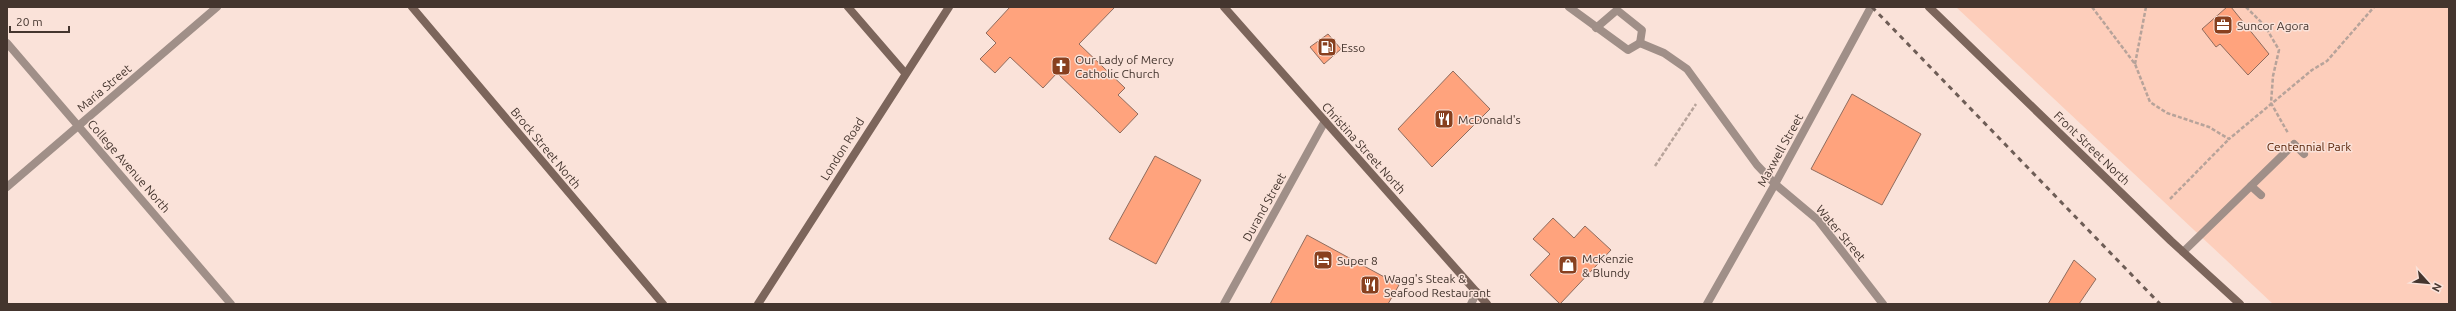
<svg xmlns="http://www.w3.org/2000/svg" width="2456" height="311" viewBox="0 0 2456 311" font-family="Ubuntu,sans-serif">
	<rect width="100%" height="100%" fill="#fae2d9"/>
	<polygon fill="#fdcebb" points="1956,7 2449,7 2449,304 2273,304"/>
	<g fill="#ffa37d" stroke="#8f6c5e">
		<polygon points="1010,7 1115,7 1079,44 1125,88 1118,95 1138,114 1120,133 1057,73 1043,88 1010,57 995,73 980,59 996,43 986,33"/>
		<polygon points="2227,7 2231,7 2269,54 2248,75 2220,44 2216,47 2202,29"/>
		<polygon points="1328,34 1341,49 1324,64 1310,47"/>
		<polygon points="1453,71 1490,109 1432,167 1398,129"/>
		<polygon points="1852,94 1921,134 1882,205 1811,169"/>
		<polygon points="1155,156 1201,180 1156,264 1109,239"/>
		<polygon points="1553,218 1574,238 1585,226 1611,250 1560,304 1530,275 1550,254 1533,239"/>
		<polygon points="1307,235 1399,285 1388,304 1270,304"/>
		<polygon points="2074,260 2096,279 2079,304 2048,304"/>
	</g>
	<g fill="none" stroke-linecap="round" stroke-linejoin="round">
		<g stroke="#b7a39a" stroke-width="2.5" stroke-dasharray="4 2" stroke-linecap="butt">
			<polyline points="2092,7 2135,64 2150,102 2167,113 2209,127 2229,139 2312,70 2327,61 2374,7"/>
			<polyline points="2246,7 2265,26 2279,50 2273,76 2271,103 2288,133"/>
			<polyline points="2135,64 2146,7"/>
			<polyline points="1655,166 1696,104"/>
			<polyline points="2170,199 2229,139"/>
		</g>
		<g stroke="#a08f88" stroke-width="8">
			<polyline points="1569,7 1628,50 1640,43 1664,53 1687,69 1757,165 1775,184"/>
			<polyline points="1596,28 1617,10 1642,30 1640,43"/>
		</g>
		<g stroke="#a08f88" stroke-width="8">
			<polyline points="7,43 231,304"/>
			<polyline points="1775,184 1818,220 1883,304"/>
			<polyline points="2251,186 2261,195"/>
			<polyline points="7,187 217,7"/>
			<polyline points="2183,252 2294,144 2304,154"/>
			<polyline points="1224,304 1325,121"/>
			<polyline points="1471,304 1477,292"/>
		</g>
		<polyline stroke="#a08f88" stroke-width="8" points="1707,304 1775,184 1871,7"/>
		<g stroke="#7c655b" stroke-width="8">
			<polyline points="412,7 663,304"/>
			<polyline points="848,7 905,73"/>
			<polyline points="1224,7 1487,304"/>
			<polyline points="1929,7 2171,241 2240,304"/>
			<polyline points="758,304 949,7"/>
		</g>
		<polyline stroke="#6e5d56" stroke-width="3" stroke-dasharray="5 5" stroke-linecap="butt" points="1872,7 2160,304"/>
	</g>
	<defs>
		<g id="office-square" transform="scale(1)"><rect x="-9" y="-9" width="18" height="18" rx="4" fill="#88401f" stroke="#fae2d9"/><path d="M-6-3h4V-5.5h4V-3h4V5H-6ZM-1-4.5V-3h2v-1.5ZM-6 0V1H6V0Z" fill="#fff"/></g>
		<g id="fuel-square" transform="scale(1)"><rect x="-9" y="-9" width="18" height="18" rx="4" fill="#88401f" stroke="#fae2d9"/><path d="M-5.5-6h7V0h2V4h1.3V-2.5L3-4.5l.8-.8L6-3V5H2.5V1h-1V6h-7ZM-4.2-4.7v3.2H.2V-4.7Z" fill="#fff"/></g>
		<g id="church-square" transform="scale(1)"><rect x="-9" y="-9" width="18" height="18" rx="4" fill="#88401f" stroke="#fae2d9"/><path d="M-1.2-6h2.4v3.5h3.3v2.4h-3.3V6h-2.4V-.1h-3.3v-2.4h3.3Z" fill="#fff"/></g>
		<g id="restaurant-square" transform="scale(1)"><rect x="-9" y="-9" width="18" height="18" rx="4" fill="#88401f" stroke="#fae2d9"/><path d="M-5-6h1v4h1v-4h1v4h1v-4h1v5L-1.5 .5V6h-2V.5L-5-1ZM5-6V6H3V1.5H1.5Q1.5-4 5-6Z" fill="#fff"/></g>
		<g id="hotel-square" transform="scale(1)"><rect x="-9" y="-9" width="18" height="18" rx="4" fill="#88401f" stroke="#fae2d9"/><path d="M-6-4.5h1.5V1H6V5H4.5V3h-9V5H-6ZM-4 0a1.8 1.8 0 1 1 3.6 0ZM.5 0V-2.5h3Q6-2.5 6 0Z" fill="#fff"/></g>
		<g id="shop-square" transform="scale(1)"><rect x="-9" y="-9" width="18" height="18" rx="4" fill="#88401f" stroke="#fae2d9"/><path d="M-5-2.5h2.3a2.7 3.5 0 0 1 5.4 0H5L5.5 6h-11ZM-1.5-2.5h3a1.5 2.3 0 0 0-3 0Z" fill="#fff"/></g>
	</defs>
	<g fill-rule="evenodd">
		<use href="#office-square" x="2223" y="25"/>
		<use href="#fuel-square" x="1327" y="47"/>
		<use href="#church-square" x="1061" y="66"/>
		<use href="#restaurant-square" x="1444" y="119"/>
		<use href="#hotel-square" x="1323" y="260"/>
		<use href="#shop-square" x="1568" y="265"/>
		<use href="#restaurant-square" x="1370" y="285"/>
	</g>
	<g text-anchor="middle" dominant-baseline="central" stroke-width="3" stroke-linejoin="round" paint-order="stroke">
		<g font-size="12" fill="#44352e" stroke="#fae2d9" text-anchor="start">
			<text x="2237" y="25">Suncor Agora</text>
			<text x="1341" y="47">Esso</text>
			<text x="1075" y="59">Our Lady of Mercy<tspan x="1075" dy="14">Catholic Church</tspan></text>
			<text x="1458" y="119">McDonald's</text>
			<text x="1582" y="258">McKenzie<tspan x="1582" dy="14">&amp; Blundy</tspan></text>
			<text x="1337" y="260">Super 8</text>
			<text x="1384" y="278">Wagg's Steak &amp;<tspan x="1384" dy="14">Seafood Restaurant</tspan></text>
		</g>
		<g font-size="12" fill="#44352e" stroke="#fae2d9">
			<text transform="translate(104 88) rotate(-40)">Maria Street</text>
			<text transform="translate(546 148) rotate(50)">Brock Street North</text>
			<text transform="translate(1364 148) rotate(48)">Christina Street North</text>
			<text transform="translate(2092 148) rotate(44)">Front Street North</text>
			<text transform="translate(842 149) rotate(-58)">London Road</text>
			<text transform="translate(1780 150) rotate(-61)">Maxwell Street</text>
			<text transform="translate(129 166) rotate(49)">College Avenue North</text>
			<text transform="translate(1264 207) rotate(-61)">Durand Street</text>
			<text transform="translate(1841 233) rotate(50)">Water Street</text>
		</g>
		<g font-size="12" fill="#541d01" stroke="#fae2d9">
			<text x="2309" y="146">Centennial Park</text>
		</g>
	</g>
	<rect width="2456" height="311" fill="none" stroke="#44352e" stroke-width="16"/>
	<g transform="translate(2428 283) rotate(117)" stroke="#fae2d9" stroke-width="3" paint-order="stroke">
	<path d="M0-3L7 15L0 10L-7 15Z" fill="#44352e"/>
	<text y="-6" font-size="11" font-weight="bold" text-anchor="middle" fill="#44352e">N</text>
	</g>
	<path d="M10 26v6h59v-6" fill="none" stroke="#44352e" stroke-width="2"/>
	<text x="16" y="26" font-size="12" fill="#44352e" stroke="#fae2d9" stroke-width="3" paint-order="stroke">20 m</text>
</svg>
